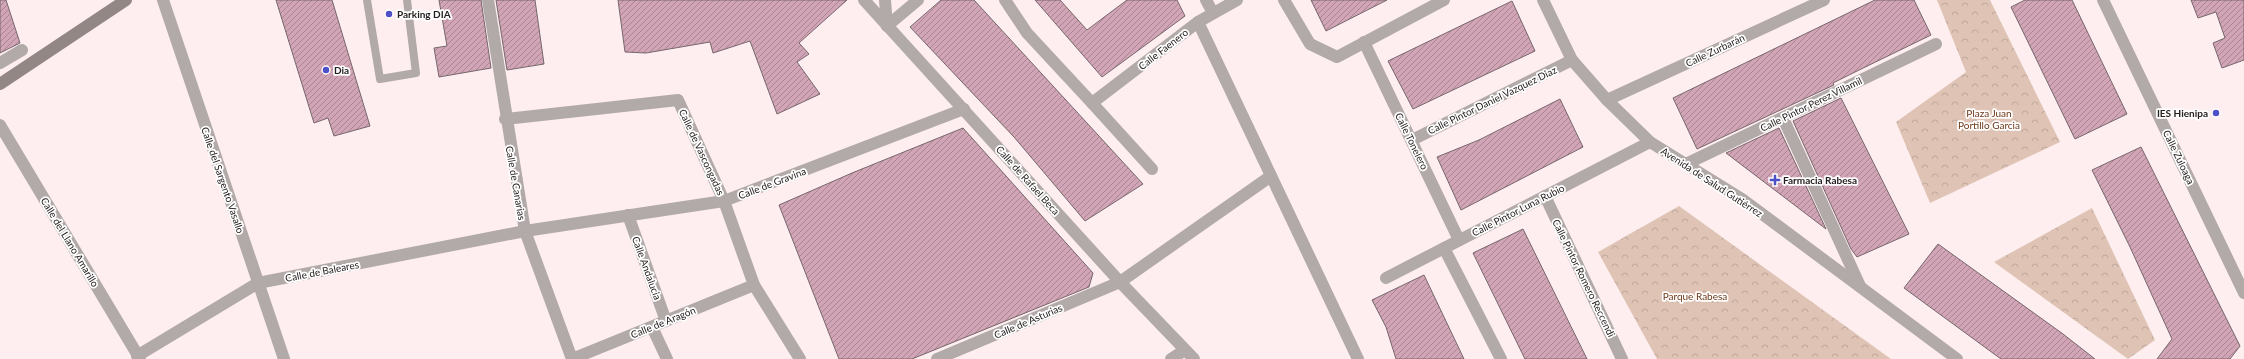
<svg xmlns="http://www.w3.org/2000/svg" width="2244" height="359" viewBox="0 0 2244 359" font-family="Lato,sans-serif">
	<defs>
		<pattern id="park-crowns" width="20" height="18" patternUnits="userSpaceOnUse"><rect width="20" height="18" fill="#dfc4b6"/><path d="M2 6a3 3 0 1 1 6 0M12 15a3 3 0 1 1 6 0" fill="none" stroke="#bfa89c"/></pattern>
		<pattern id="building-hatch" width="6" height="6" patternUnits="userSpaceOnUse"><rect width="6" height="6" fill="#d1a4b6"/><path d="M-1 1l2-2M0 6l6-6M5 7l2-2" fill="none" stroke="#aa8594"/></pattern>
	</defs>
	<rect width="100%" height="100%" fill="#feeeef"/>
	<g fill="url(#park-crowns)">
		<polygon points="1937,0 1990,0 2060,142 1930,203 1896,122 1966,72"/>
		<polygon points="1679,206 1891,359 1657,359 1598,252"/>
		<polygon points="2092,208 2155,340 2128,359 1994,262"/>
	</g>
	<g fill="url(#building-hatch)" stroke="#76676d">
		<polygon points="0,0 6,0 20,43 0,53"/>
		<polygon points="276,0 332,0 370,126 334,136 328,118 314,123"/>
		<polygon points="439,0 481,0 491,68 439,77 434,48 447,46"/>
		<polygon points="496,0 535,0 544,64 507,70"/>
		<polygon points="618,0 847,0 799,43 809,54 797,62 820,94 777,114 750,41 713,53 710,42 646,53 625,52"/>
		<polygon points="941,0 974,0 1143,184 1085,221 1014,137 910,27"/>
		<polygon points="1035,0 1060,0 1087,30 1127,0 1177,0 1185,16 1102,77"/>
		<polygon points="1311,0 1387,0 1326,31"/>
		<polygon points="1875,0 1914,0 1931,35 1855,72 1833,83 1834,85 1697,149 1673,98"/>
		<polygon points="2025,0 2072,0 2127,114 2075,139 2011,7"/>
		<polygon points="2191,0 2244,0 2244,60 2222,68 2213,43 2225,38 2216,12 2198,18"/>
		<polygon points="1512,1 1535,51 1413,109 1388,61"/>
		<polygon points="1841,98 1909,234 1857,257 1851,249 1793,121"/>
		<polygon points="1560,99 1583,147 1461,210 1437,157 1479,140"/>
		<polygon points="963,128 1093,273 1089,287 912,359 839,359 779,205 852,173"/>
		<polygon points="1779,128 1826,229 1726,153"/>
		<polygon points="2141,147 2240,346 2230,359 2157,359 2172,339 2130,247 2092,170"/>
		<polygon points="1523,229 1587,359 1525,359 1473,253"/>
		<polygon points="1938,244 2063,334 2095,359 2001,359 1904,288"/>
		<polygon points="1424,275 1464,359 1396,359 1386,327 1372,300"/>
	</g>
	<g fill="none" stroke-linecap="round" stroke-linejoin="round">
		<polyline stroke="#b2aaa8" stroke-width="8" points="367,0 380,79 416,73 407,0"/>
		<g stroke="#b2aaa8" stroke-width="12">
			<polyline points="163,0 284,359"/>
			<polyline points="488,0 525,231 572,359"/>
			<polyline points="864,0 1120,282 1194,359"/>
			<polyline points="885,0 887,26"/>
			<polyline points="1005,0 1027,33 1092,103 1198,22 1237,0"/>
			<polyline points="1206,0 1213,13"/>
			<polyline points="1284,0 1310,44 1337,57 1444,0"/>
			<polyline points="1543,0 1572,60 1607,100 1650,142 1742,199 1957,359"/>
			<polyline points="2103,0 2244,293"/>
			<polyline points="1198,22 1358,359"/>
			<polyline points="887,26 918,0"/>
			<polyline points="1364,42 1459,240"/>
			<polyline points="0,63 22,50"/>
			<polyline points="1607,100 1824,0"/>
			<polyline points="1092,103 1152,169"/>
			<polyline points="1783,118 1860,286"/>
			<polyline points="505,119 678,100 724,201 754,285 800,359"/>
			<polyline points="0,125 140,359"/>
			<polyline points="1412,140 1572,60"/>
			<polyline points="1686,164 1936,44"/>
			<polyline points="1545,196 1622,359"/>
			<polyline points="628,215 666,321"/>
			<polyline points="1444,248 1501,359"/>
			<polyline points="1386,278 1650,142"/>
			<polyline points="652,327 667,359"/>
			<polyline points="137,356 258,283 525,231 724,201 964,109"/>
			<polyline points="572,359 754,285"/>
			<polyline points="937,359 1120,282 1271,176"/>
			<polyline points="1171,359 1185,350"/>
		</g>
		<polyline stroke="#938785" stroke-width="12" points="0,84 126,0"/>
	</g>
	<g fill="#4f50c7" stroke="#fff" stroke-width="1.5">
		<circle cx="389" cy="14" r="4"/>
		<circle cx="326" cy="70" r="4"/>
		<circle cx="2216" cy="113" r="4"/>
		<path d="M1773 174h4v4h4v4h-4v4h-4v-4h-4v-4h4z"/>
	</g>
	<g text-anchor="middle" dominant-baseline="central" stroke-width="3.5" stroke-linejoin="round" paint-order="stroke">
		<g font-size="10" font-weight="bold" fill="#272020" stroke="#fff" text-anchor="start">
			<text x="397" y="14">Parking DIA</text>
			<text x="334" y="70">Dia</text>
			<text x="2208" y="113" text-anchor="end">IES Hienipa</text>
			<text x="1783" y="180">Farmacia Rabesa</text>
		</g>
		<g font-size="10" fill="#272020" stroke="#fff">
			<text transform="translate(1163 49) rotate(-38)">Calle Faenero</text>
			<text transform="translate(1715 50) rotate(-25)">Calle Zurbarán</text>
			<text transform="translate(1492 100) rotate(-26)">Calle Pintor Daniel Vazquez Diaz</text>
			<text transform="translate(1811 104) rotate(-26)">Calle Pintor Perez Villamil</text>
			<text transform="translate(1412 141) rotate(64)">Calle Tonelero</text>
			<text transform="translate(702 152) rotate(65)">Calle de Vascongadas</text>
			<text transform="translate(2179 157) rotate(64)">Calle Zuloaga</text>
			<text transform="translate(223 180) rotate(71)">Calle del Sargento Vasallo</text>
			<text transform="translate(1028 180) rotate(48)">Calle de Rafael Beca</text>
			<text transform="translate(1712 182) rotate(33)">Avenida de Salud Gutiérrez</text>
			<text transform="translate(516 183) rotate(80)">Calle de Canarias</text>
			<text transform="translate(772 183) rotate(-21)">Calle de Gravina</text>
			<text transform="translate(1518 210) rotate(-27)">Calle Pintor Luna Rubio</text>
			<text transform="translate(70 242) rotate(59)">Calle del Llano Amarillo</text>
			<text transform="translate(647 268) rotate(70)">Calle Andalucia</text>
			<text transform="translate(322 271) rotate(-11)">Calle de Baleares</text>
			<text transform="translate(1584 278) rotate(64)">Calle Pintor Romero Reccendi</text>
			<text transform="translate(1028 321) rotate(-23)">Calle de Asturias</text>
			<text transform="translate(663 322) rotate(-22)">Calle de Aragón</text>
		</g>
		<g font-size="10" fill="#6d3817" stroke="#fff">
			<text x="1989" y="113">Plaza Juan<tspan x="1989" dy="12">Portillo Garcia</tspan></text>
			<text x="1695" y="296">Parque Rabesa</text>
		</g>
	</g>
</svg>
